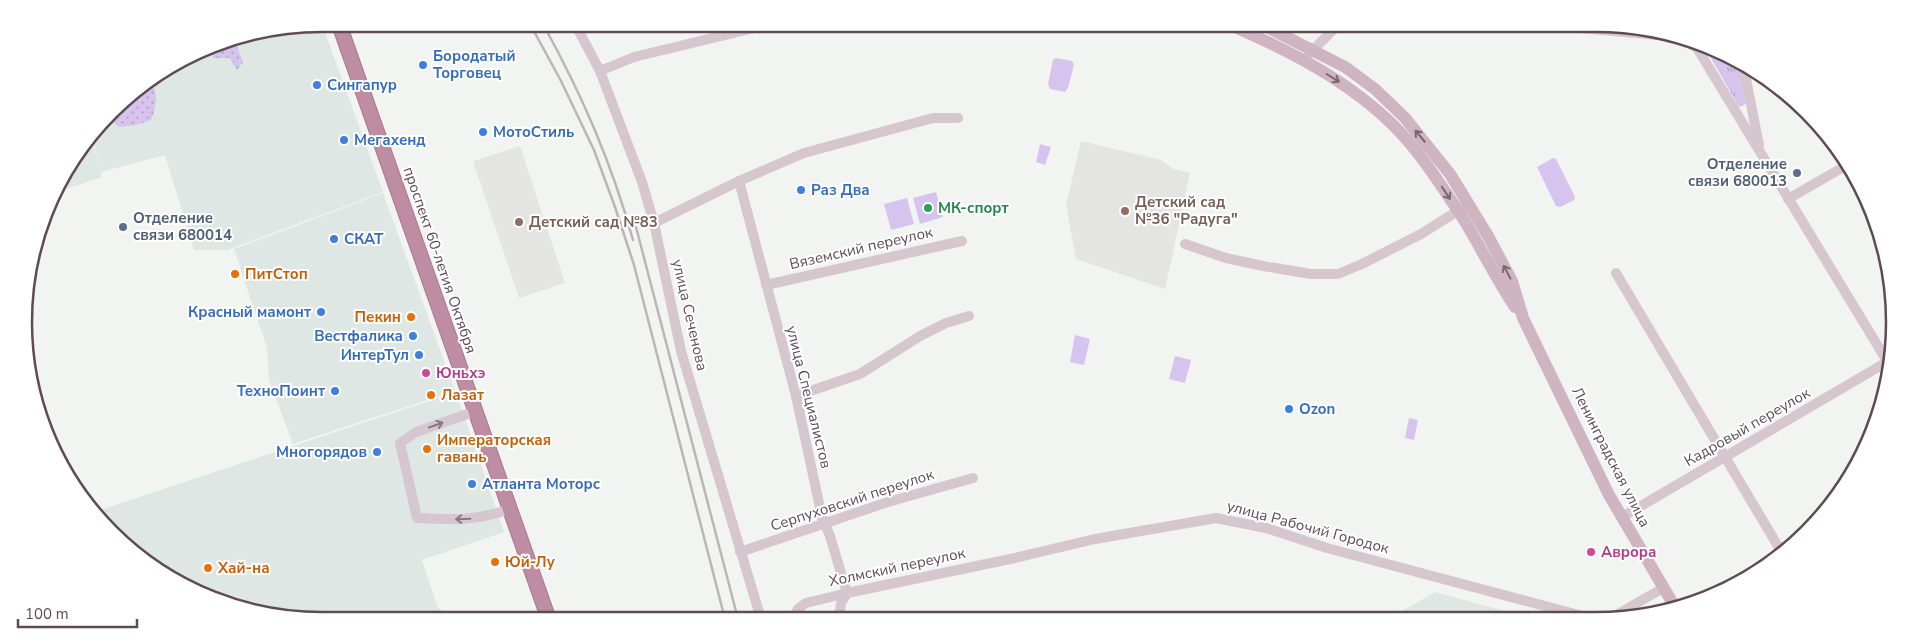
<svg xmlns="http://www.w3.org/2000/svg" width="1918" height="644" viewBox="0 0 1918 644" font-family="'Nunito Sans',sans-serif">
	<defs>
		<pattern id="grass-tufts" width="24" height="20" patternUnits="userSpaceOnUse" patternTransform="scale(1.25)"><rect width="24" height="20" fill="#d6c4ee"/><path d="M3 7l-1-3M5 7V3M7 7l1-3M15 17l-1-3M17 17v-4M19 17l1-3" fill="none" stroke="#b1a1c4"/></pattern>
		<pattern id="park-dots" width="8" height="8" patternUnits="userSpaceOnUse" patternTransform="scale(1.25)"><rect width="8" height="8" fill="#d6c4ee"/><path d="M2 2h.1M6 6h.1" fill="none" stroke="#b1a1c4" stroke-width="1.8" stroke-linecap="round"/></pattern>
	</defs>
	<rect width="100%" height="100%" fill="#f2f4f2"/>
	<g fill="#dee7e4">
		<polygon points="322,24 383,192 227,250 194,250 165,155 101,172 102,177 54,193 92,141 99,165 93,140 125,98 208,46"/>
		<polygon points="383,193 455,391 293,444 269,380 267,348 234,249"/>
		<polygon points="456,392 504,532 422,560 438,608 449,616 450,620 322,620 245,610 156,570 97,511"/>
		<polygon points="1435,592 1530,618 1390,618"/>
	</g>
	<g fill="#e4e5e3">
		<polygon points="1081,141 1161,160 1173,169 1190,173 1165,289 1076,259 1066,205"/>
		<polygon points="520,146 565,283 519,298 473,161"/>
	</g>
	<polygon fill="url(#grass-tufts)" points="1704,49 1739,66 1746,104 1739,107 1708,53"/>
	<g fill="url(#park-dots)">
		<polygon points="235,41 243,62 237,70 230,58 214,58 209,46"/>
		<path d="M151 82C159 94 156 108 151 120L136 125 119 127 109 119 125 98Z"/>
	</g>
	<g fill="#d6c4ee">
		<polygon points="1056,58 1072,61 1074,65 1068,88 1065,92 1050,89 1048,84 1053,60"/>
		<polygon points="1040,144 1051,147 1045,165 1036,162"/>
		<polygon points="1553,158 1556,159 1575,197 1574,200 1560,207 1556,206 1537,167"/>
		<polygon points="936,192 943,217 920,224 913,198"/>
		<polygon points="907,198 914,224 891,230 884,204"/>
		<polygon points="1075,335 1090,339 1084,365 1070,362"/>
		<polygon points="1175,356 1191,360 1185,383 1169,379"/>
		<polygon points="1409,418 1418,420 1414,440 1405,438"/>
	</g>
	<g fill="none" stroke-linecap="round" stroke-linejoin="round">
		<g stroke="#a9788e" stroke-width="16">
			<polyline id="highway" points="339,24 549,620"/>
		</g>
		<g stroke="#d6c7ce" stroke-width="10">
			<polyline points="575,24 600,71 642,182 654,223 681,351 761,619"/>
			<polyline points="1538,24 1668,36 1684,40 1697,48 1887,361"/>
			<polyline points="1308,55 1339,24"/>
			<polyline points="1744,69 1759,145"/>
			<polyline points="600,71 634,57 771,24"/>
			<polyline points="739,181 796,396 822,517 830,536 847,593 841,603 839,619"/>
			<polyline points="1788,199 1847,165"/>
			<polyline points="654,223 739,181 804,153 933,118 958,118"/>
			<polyline points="1185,244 1226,258 1263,266 1311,274 1338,274 1362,264 1421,234 1464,207"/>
			<polyline points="1616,273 1782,553"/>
			<polyline points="766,285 962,241"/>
			<polyline points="796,396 860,374 920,336 946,323 969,316"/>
			<path d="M476 411 416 432 400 443 417 518C454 520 475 521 510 509"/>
			<polyline points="1622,517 1887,362"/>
			<polyline points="740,552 888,502 973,478"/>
			<polyline points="1604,618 1613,617 1663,588"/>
			<polyline points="793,619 798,609 806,603 847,593 1015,558 1095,539 1216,518 1266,528 1327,548 1590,618"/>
		</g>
		<g stroke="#cfb4c1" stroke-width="12">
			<path d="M1228 24C1288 50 1348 80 1395 127 1419 151 1438 181 1457 209 1478 241 1494 276 1515 307"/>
			<polyline points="1261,24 1345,67 1375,89 1405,118 1450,174 1488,236 1512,281 1523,318 1609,495 1675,607"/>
		</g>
		<use href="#highway" stroke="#be8da3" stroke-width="14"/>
		<g stroke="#bcb5b7" stroke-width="2.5">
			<polyline points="530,24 561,81 594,150 615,207 634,265 725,619"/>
			<path d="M543 24C582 95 611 161 633 240"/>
			<polyline points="636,227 738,619"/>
		</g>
	</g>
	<defs><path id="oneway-shaft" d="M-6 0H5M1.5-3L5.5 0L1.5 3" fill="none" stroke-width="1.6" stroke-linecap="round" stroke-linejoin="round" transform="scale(1.25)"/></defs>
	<g stroke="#7b6570">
		<use href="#oneway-shaft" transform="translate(1333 78) rotate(32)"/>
		<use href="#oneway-shaft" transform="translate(1420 136) rotate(-130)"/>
		<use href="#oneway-shaft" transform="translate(1446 193) rotate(56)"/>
		<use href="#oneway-shaft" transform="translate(1507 272) rotate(-118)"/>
	</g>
	<g stroke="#89767f">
		<use href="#oneway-shaft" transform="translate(436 425) rotate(-19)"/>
		<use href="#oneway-shaft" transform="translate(463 519) rotate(178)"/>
	</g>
	<g fill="#3f7fe0" stroke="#fff" stroke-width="2">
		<circle cx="423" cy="65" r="5"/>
		<circle cx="317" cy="85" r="5"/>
		<circle cx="483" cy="132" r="5"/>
		<circle cx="344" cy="140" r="5"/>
		<circle cx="801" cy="190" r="5"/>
		<circle cx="334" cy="239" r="5"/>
		<circle cx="321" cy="312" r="5"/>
		<circle cx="413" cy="336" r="5"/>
		<circle cx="419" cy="355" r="5"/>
		<circle cx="335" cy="391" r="5"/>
		<circle cx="1289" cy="409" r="5"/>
		<circle cx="377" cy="452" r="5"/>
		<circle cx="472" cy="484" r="5"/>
	</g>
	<g fill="#5c6f8a" stroke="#fff" stroke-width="2">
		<circle cx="1797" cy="173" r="5"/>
		<circle cx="123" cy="227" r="5"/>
	</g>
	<circle fill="#2e9e5b" stroke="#fff" stroke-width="2" cx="928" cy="208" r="5"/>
	<g fill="#8d6e63" stroke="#fff" stroke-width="2">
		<circle cx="1125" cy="211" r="5"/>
		<circle cx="519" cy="222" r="5"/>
	</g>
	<g fill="#e8710a" stroke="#fff" stroke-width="2">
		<circle cx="235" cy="274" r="5"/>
		<circle cx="411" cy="317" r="5"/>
		<circle cx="431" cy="395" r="5"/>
		<circle cx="427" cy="449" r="5"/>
		<circle cx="495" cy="562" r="5"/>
		<circle cx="208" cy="568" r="5"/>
	</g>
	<g fill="#d1479c" stroke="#fff" stroke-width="2">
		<circle cx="426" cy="373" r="5"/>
		<circle cx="1591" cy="552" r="5"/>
	</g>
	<g text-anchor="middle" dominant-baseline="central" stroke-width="4" stroke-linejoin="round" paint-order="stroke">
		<g font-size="15" font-weight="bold" fill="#366cbe" stroke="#fff" text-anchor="start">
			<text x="433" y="56">Бородатый<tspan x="433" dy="17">Торговец</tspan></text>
			<text x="327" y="85">Сингапур</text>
			<text x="493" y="132">МотоСтиль</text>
			<text x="354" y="140">Мегахенд</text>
			<text x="811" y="190">Раз Два</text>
			<text x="344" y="239">СКАТ</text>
			<text x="311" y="312" text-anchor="end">Красный мамонт</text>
			<text x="403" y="336" text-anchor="end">Вестфалика</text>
			<text x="409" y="355" text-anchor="end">ИнтерТул</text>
			<text x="325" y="391" text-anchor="end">ТехноПоинт</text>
			<text x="1299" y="409">Ozon</text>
			<text x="367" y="452" text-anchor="end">Многорядов</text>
			<text x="482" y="484">Атланта Моторс</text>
		</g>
		<g font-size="15" font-weight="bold" fill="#4e5e75" stroke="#fff" text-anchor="end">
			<text x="1787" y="164">Отделение<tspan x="1787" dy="17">связи 680013</tspan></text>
			<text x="133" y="218" text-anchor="start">Отделение<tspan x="133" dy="17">связи 680014</tspan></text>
		</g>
		<g font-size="15" font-weight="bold" fill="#785e54" stroke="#fff" text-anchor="start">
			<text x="1135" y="202">Детский сад<tspan x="1135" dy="17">№36 "Радуга"</tspan></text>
			<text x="529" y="222">Детский сад №83</text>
		</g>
		<g font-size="15" font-weight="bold" fill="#27864d" stroke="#fff" text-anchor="start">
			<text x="938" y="208">МК-спорт</text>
		</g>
		<g font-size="15" fill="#5f4b55" stroke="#fff">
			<text transform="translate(861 248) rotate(-13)">Вяземский переулок</text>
			<text transform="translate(440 260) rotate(71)">проспект 60-летия Октября</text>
			<text transform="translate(690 315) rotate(77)">улица Сеченова</text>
			<text transform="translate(809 397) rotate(76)">улица Специалистов</text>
			<text transform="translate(1747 427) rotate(-30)">Кадровый переулок</text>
			<text transform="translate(1611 457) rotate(63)">Ленинградская улица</text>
			<text transform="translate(852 500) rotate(-18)">Серпуховский переулок</text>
			<text transform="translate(1308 527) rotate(15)">улица Рабочий Городок</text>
			<text transform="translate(897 567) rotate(-12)">Холмский переулок</text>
		</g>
		<g font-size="15" font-weight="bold" fill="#c56008" stroke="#fff" text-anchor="start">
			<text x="245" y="274">ПитСтоп</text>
			<text x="401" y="317" text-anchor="end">Пекин</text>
			<text x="441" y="395">Лазат</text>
			<text x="437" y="440">Императорская<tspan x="437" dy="17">гавань</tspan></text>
			<text x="505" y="562">Юй-Лу</text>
			<text x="218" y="568">Хай-на</text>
		</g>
		<g font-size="15" font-weight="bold" fill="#b23c85" stroke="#fff" text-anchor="start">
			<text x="436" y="373">Юньхэ</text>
			<text x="1601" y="552">Аврора</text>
		</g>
	</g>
	<path d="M0 0H1918V644H0ZM322 32H1596A290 290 0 0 1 1886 322V322A290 290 0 0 1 1596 612H322A290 290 0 0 1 32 322V322A290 290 0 0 1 322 32Z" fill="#fff" fill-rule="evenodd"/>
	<path fill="none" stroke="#5f4b55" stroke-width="2.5" d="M322 32H1596A290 290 0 0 1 1886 322V322A290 290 0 0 1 1596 612H322A290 290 0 0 1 32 322V322A290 290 0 0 1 322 32Z"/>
	<path d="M18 619v8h119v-8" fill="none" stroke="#5f4b55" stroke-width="2.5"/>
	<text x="25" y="619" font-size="15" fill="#5f4b55" stroke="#ffffff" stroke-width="4" paint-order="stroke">100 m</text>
</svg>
